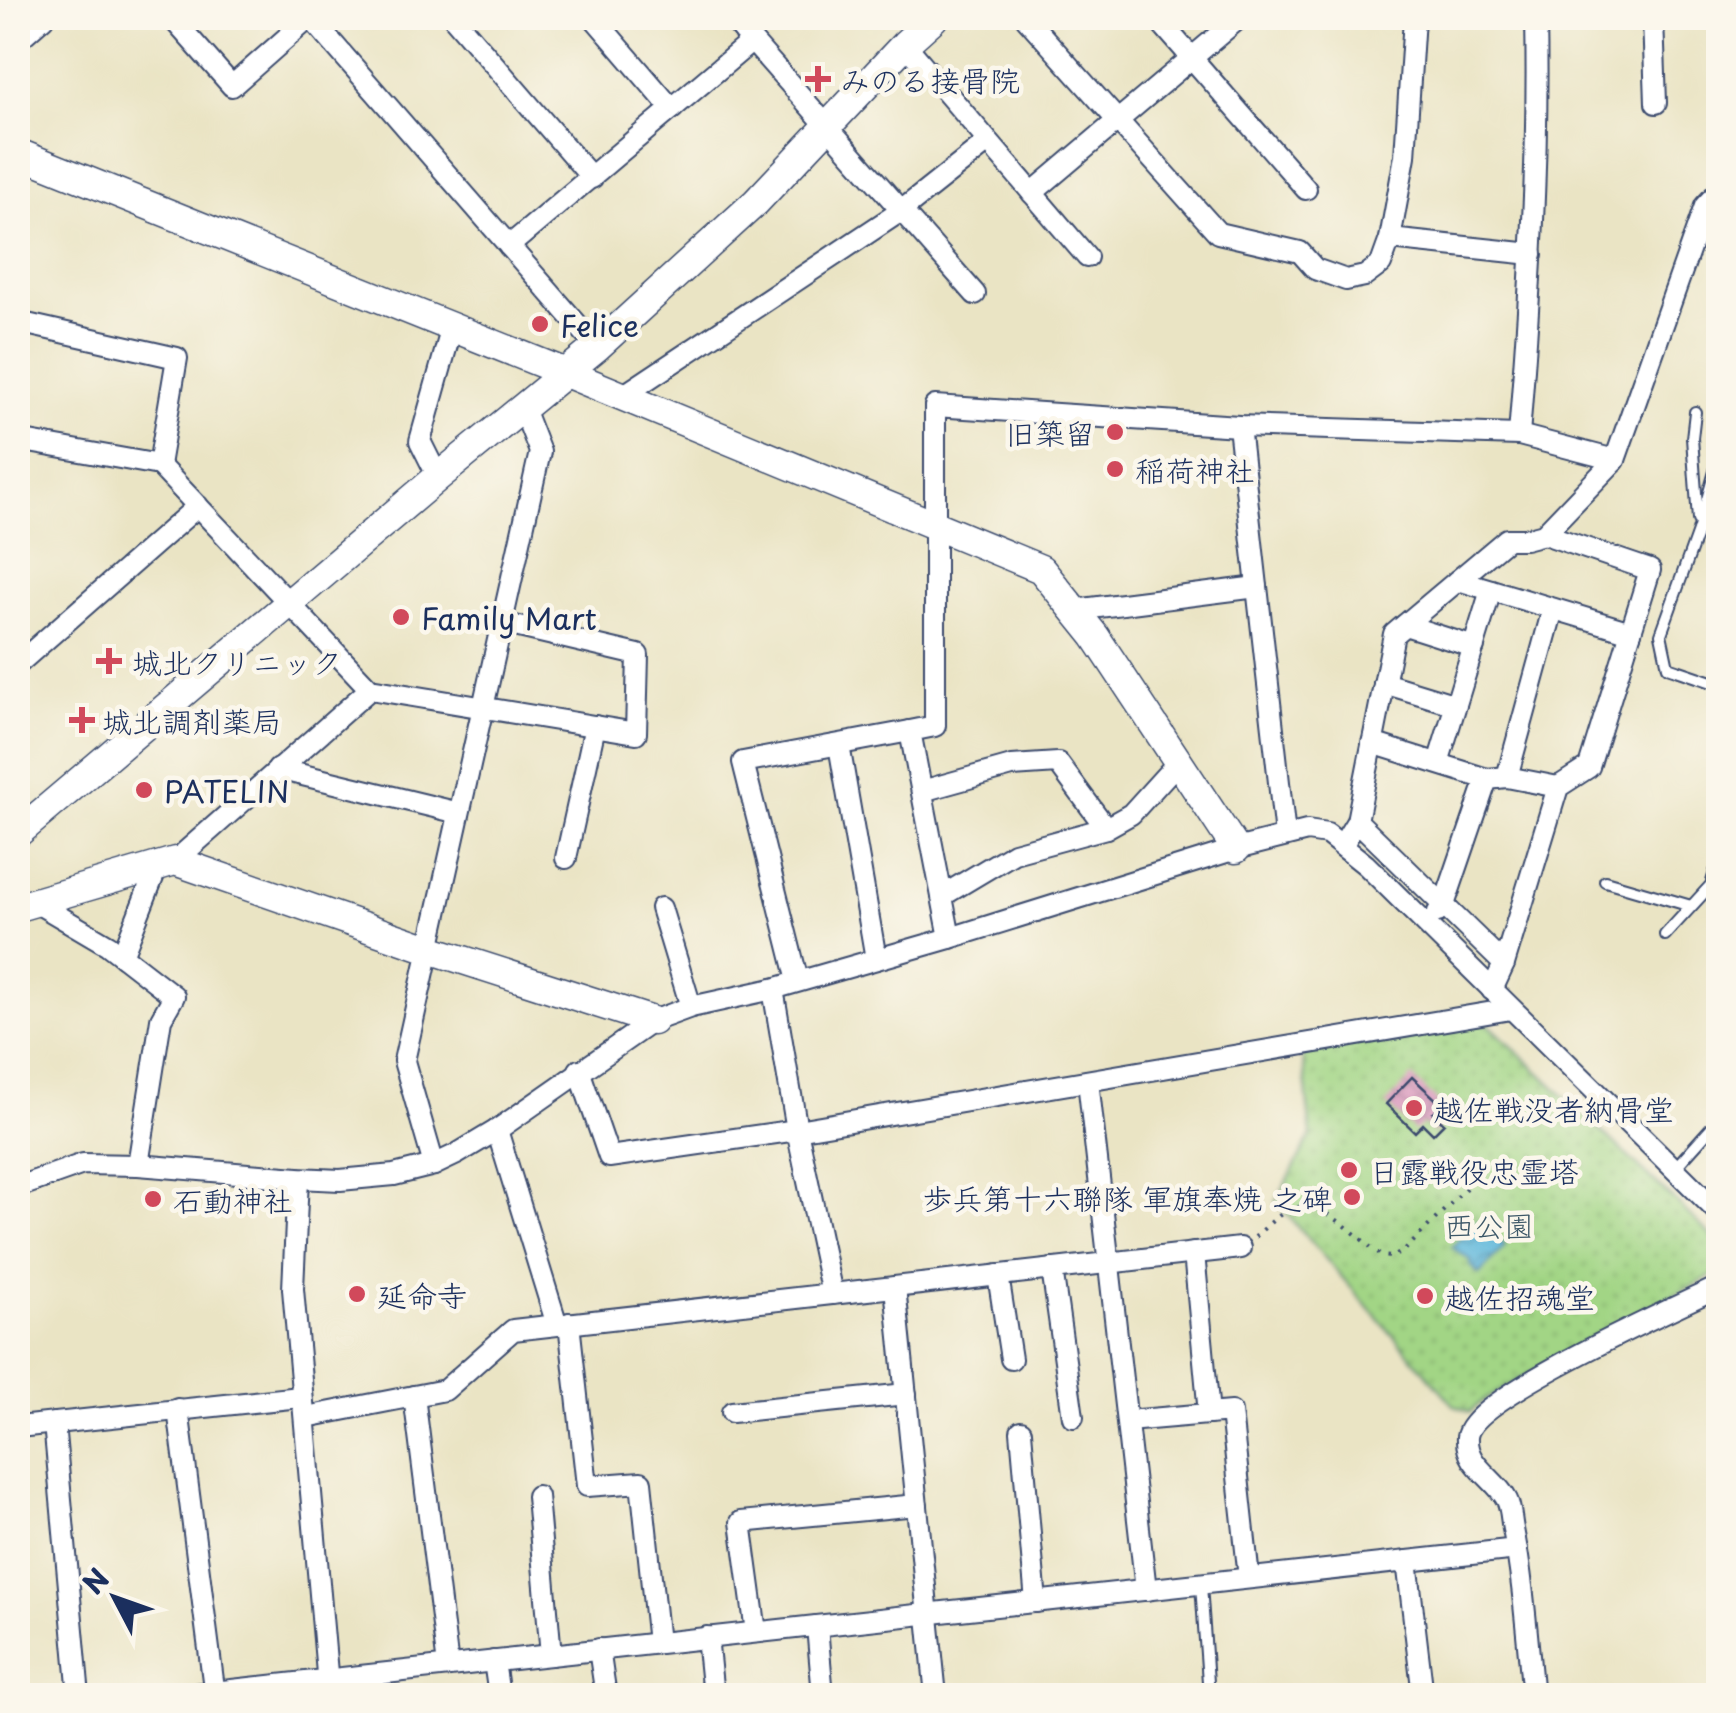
<svg xmlns="http://www.w3.org/2000/svg" width="1736" height="1713" viewBox="0 0 1736 1713" font-family="'Playpen Sans','Klee One',sans-serif">
	<defs>
		<pattern id="grass-dots" width="8" height="8" patternUnits="userSpaceOnUse" patternTransform="scale(2.5)"><rect width="8" height="8" fill="#a2d585"/><path d="M2 2h.1M6 6h.1" fill="none" stroke="#8bb775" stroke-width="1.8" stroke-linecap="round"/></pattern>
		<pattern id="water-waves" width="16" height="10" patternUnits="userSpaceOnUse" patternTransform="scale(2.5)"><rect width="16" height="10" fill="#5db7db"/><path d="M0 5q4-4 8 0t8 0" fill="none" stroke="#4c95b5"/></pattern>
		<pattern id="building-cross-hatch" width="8" height="8" patternUnits="userSpaceOnUse" patternTransform="scale(2.5)"><rect width="8" height="8" fill="#d790b9"/><path d="M0 0l8 8M0 8l8-8" fill="none" stroke="#ae769a"/></pattern>
	</defs>
	<rect width="100%" height="100%" fill="#fbf7ec"/>
	<filter id="ink" filterUnits="userSpaceOnUse"><feTurbulence type="fractalNoise" baseFrequency=".01" numOctaves="2"/><feDisplacementMap in="SourceGraphic" scale="20" xChannelSelector="R" yChannelSelector="G"/><feConvolveMatrix kernelMatrix="1 2 1 2 8 2 1 2 1" color-interpolation-filters="sRGB"/></filter>
	<filter id="wash" filterUnits="userSpaceOnUse"><feTurbulence type="fractalNoise" baseFrequency=".0048" numOctaves="4" result="noise"/><feDisplacementMap in="SourceGraphic" scale="40" xChannelSelector="R" yChannelSelector="G"/><feGaussianBlur stdDeviation="2.25" result="paint"/><feColorMatrix in="noise" values="0 0 0 0 0 0 0 0 0 0 0 0 0 0 0 0 0 1.4 0 .05"/><feComposite in="paint" operator="in"/></filter>
	<g filter="url(#wash)">
		<rect width="100%" height="100%" fill="#eae4c4"/>
		<polygon fill="url(#grass-dots)" stroke="#5e8272" stroke-width="2.5" points="1482,1018 1718,1242 1718,1273 1582,1342 1483,1401 1470,1412 1454,1405 1276,1202 1311,1136 1302,1048"/>
		<polygon fill="url(#water-waves)" stroke="#3c739c" stroke-width="2.5" points="1478,1221 1493,1240 1497,1238 1505,1246 1479,1274 1470,1265 1472,1261 1452,1247"/>
		<g id="blocks">
			<polygon fill="url(#building-cross-hatch)" points="1412,1077 1441,1104 1433,1113 1444,1123 1433,1134 1423,1124 1415,1132 1386,1104"/>
		</g>
	</g>
	<g filter="url(#ink)">
		<use href="#blocks" fill-opacity="0" stroke="#3a4a6d" stroke-width="2.5"/>
		<g fill="none" stroke-linecap="round" stroke-linejoin="round">
			<g stroke="#3a4a6d" stroke-width="14">
				<g id="service">
					<polyline points="1695,412 1692,438 1698,520"/>
					<polyline points="1718,461 1698,531 1661,634 1668,667 1718,684"/>
					<polyline points="1605,881 1691,906"/>
					<polyline points="1665,935 1711,885 1718,862"/>
					<polyline points="1674,1169 1718,1120"/>
					<polyline points="1201,1585 1209,1696"/>
				</g>
			</g>
			<g stroke="#3a4a6d" stroke-width="24">
				<g id="minor">
					<polyline points="172,18 232,86 309,18"/>
					<polyline points="311,18 597,347"/>
					<polyline points="454,18 592,178"/>
					<polyline points="594,18 672,109"/>
					<polyline points="732,18 975,294"/>
					<polyline points="1026,18 1218,233 1300,252 1315,269 1346,280 1365,276 1381,264 1390,239 1405,156 1414,18"/>
					<polyline points="1157,18 1306,189"/>
					<polyline points="1653,18 1656,103"/>
					<polyline points="744,32 760,18"/>
					<polyline points="18,40 43,18"/>
					<polyline points="905,44 1087,257"/>
					<polyline points="1032,193 1239,18"/>
					<polyline points="1390,239 1532,254"/>
					<polyline points="509,246 752,41"/>
					<polyline points="18,322 177,358 159,465 370,689 636,733 638,655 502,623"/>
					<polyline points="621,397 901,211 988,142"/>
					<polyline points="1239,426 1285,836"/>
					<path d="M1519 435C1530 296 1539 157 1536 18"/>
					<polyline points="18,440 159,465"/>
					<polyline points="438,477 420,441 452,327"/>
					<polyline points="1458,580 1631,632"/>
					<polyline points="1075,610 1257,587"/>
					<polyline points="1405,625 1474,647"/>
					<polyline points="18,664 198,506"/>
					<polyline points="1384,683 1456,705"/>
					<polyline points="1372,743 1487,779 1507,777 1558,787"/>
					<polyline points="839,745 876,959"/>
					<polyline points="1438,763 1491,590"/>
					<polyline points="278,769 459,813"/>
					<polyline points="1507,777 1553,609"/>
					<polyline points="922,791 1012,766 1058,763 1106,828"/>
					<polyline points="1357,821 1504,964"/>
					<polyline points="1343,844 1357,821 1394,634 1507,539 1525,539 1544,534 1615,460 1705,206 1718,192"/>
					<polyline points="566,858 595,726"/>
					<polyline points="175,861 370,689"/>
					<polyline points="942,896 1014,853 1106,828 1131,814 1179,761"/>
					<polyline points="35,902 108,945 174,996 161,1019 138,1165"/>
					<polyline points="661,908 691,1007"/>
					<polyline points="1438,912 1444,905 1487,779"/>
					<polyline points="950,938 910,731 935,726 935,406 1239,426 1519,435 1615,460"/>
					<polyline points="122,956 157,867"/>
					<polyline points="798,981 743,762 910,731"/>
					<polyline points="773,989 797,1130 832,1294"/>
					<polyline points="1492,990 1504,964 1558,787 1589,767 1650,570 1544,534"/>
					<polyline points="579,1070 609,1157 797,1130 1511,1009"/>
					<polyline points="1088,1081 1146,1590"/>
					<polyline points="497,1130 557,1325"/>
					<polyline points="434,1165 404,1061 540,452 522,406"/>
					<polyline points="298,1178 293,1289 329,1696"/>
					<polyline points="18,1187 83,1164 138,1165 298,1178 340,1180 394,1175 434,1165 457,1154 497,1130 653,1021 691,1007 773,989 950,938 1236,849 1307,831 1327,834 1366,865 1718,1212"/>
					<polyline points="1194,1253 1209,1414"/>
					<polyline points="1052,1269 1073,1417"/>
					<polyline points="998,1275 1011,1359"/>
					<polyline points="895,1287 936,1696"/>
					<polyline points="569,1323 587,1486 641,1482 658,1643"/>
					<polyline points="414,1396 448,1666"/>
					<polyline points="178,1409 215,1696"/>
					<polyline points="732,1412 906,1394"/>
					<polyline points="306,1417 445,1390 513,1330 1240,1248"/>
					<polyline points="1127,1421 1231,1412 1249,1578"/>
					<polyline points="54,1423 79,1696"/>
					<polyline points="18,1427 300,1397"/>
					<polyline points="1021,1431 1036,1602"/>
					<polyline points="537,1496 551,1655"/>
					<polyline points="1407,1561 1423,1696"/>
					<polyline points="817,1626 823,1696"/>
					<polyline points="756,1632 741,1522 917,1505"/>
					<polyline points="707,1637 713,1696"/>
					<polyline points="599,1649 606,1696"/>
					<polyline points="494,1661 499,1696"/>
					<polyline points="177,1696 1517,1549"/>
					<path d="M1533 1696C1527 1640 1524 1584 1513 1529 1511 1520 1511 1508 1507 1500 1495 1477 1465 1466 1467 1437 1471 1398 1677 1307 1718 1287"/>
				</g>
			</g>
			<g stroke="#3a4a6d" stroke-width="31">
				<g id="tertiary">
					<polyline points="18,153 566,373 1041,569 1095,636 1236,849"/>
					<polyline points="18,833 438,477 597,347 756,202 905,44 934,18"/>
					<polyline points="18,907 175,861 429,949 653,1021"/>
				</g>
			</g>
			<path stroke="#3a4a6d" stroke-width="4" stroke-dasharray="2.5 8" stroke-linecap="butt" d="M1255 1237C1265 1228 1280 1212 1293 1208 1325 1200 1358 1238 1381 1256L1393 1257 1405 1250 1466 1188"/>
			<use href="#service" stroke="#fff" stroke-width="10"/>
			<use href="#minor" stroke="#fff" stroke-width="20"/>
			<use href="#tertiary" stroke="#fff" stroke-width="28"/>
		</g>
	</g>
	<g fill="#d1495b" stroke="#fbf7ec" stroke-width="4">
		<path d="M813 64h10v10h10v10h-10v10h-10v-10h-10v-10h10z"/>
		<circle cx="540" cy="324" r="10"/>
		<circle cx="1115" cy="432" r="10"/>
		<circle cx="1115" cy="469" r="10"/>
		<circle cx="401" cy="617" r="10"/>
		<path d="M104 646h10v10h10v10h-10v10h-10v-10h-10v-10h10z"/>
		<path d="M77 705h10v10h10v10h-10v10h-10v-10h-10v-10h10z"/>
		<circle cx="144" cy="790" r="10"/>
		<circle cx="1414" cy="1108" r="10"/>
		<circle cx="1349" cy="1170" r="10"/>
		<circle cx="1352" cy="1197" r="10"/>
		<circle cx="153" cy="1199" r="10"/>
		<circle cx="357" cy="1294" r="10"/>
		<circle cx="1425" cy="1296" r="10"/>
	</g>
	<g text-anchor="middle" dominant-baseline="central" stroke-width="9" stroke-linejoin="round" paint-order="stroke">
		<g font-size="30" fill="#1b2f5e" stroke="#fbf7ec" text-anchor="start">
			<text x="840" y="79">みのる接骨院</text>
			<text x="560" y="324">Felice</text>
			<text x="1095" y="432" text-anchor="end">旧築留</text>
			<text x="1135" y="469">稲荷神社</text>
			<text x="421" y="617">Family Mart</text>
			<text x="132" y="661">城北クリニック</text>
			<text x="102" y="720">城北調剤薬局</text>
			<text x="164" y="790">PATELIN</text>
			<text x="1434" y="1108">越佐戦没者納骨堂</text>
			<text x="1369" y="1170">日露戦役忠霊塔</text>
			<text x="1332" y="1197" text-anchor="end">歩兵第十六聯隊 軍旗奉焼 之碑</text>
			<text x="173" y="1199">石動神社</text>
			<text x="377" y="1294">延命寺</text>
			<text x="1445" y="1296">越佐招魂堂</text>
		</g>
		<g font-size="30" fill="#3d5868" stroke="#fbf7ec">
			<text x="1489" y="1224">西公園</text>
		</g>
	</g>
	<rect width="1736" height="1713" fill="none" stroke="#fbf7ec" stroke-width="60"/>
	<g transform="translate(115 1598) rotate(311)" stroke="#fbf7ec" stroke-width="8" paint-order="stroke">
	<path d="M0-8L18 38L0 25L-18 38Z" fill="#1b2f5e"/>
	<text y="-15" font-size="28" font-weight="bold" text-anchor="middle" fill="#1b2f5e">N</text>
	</g>
</svg>
